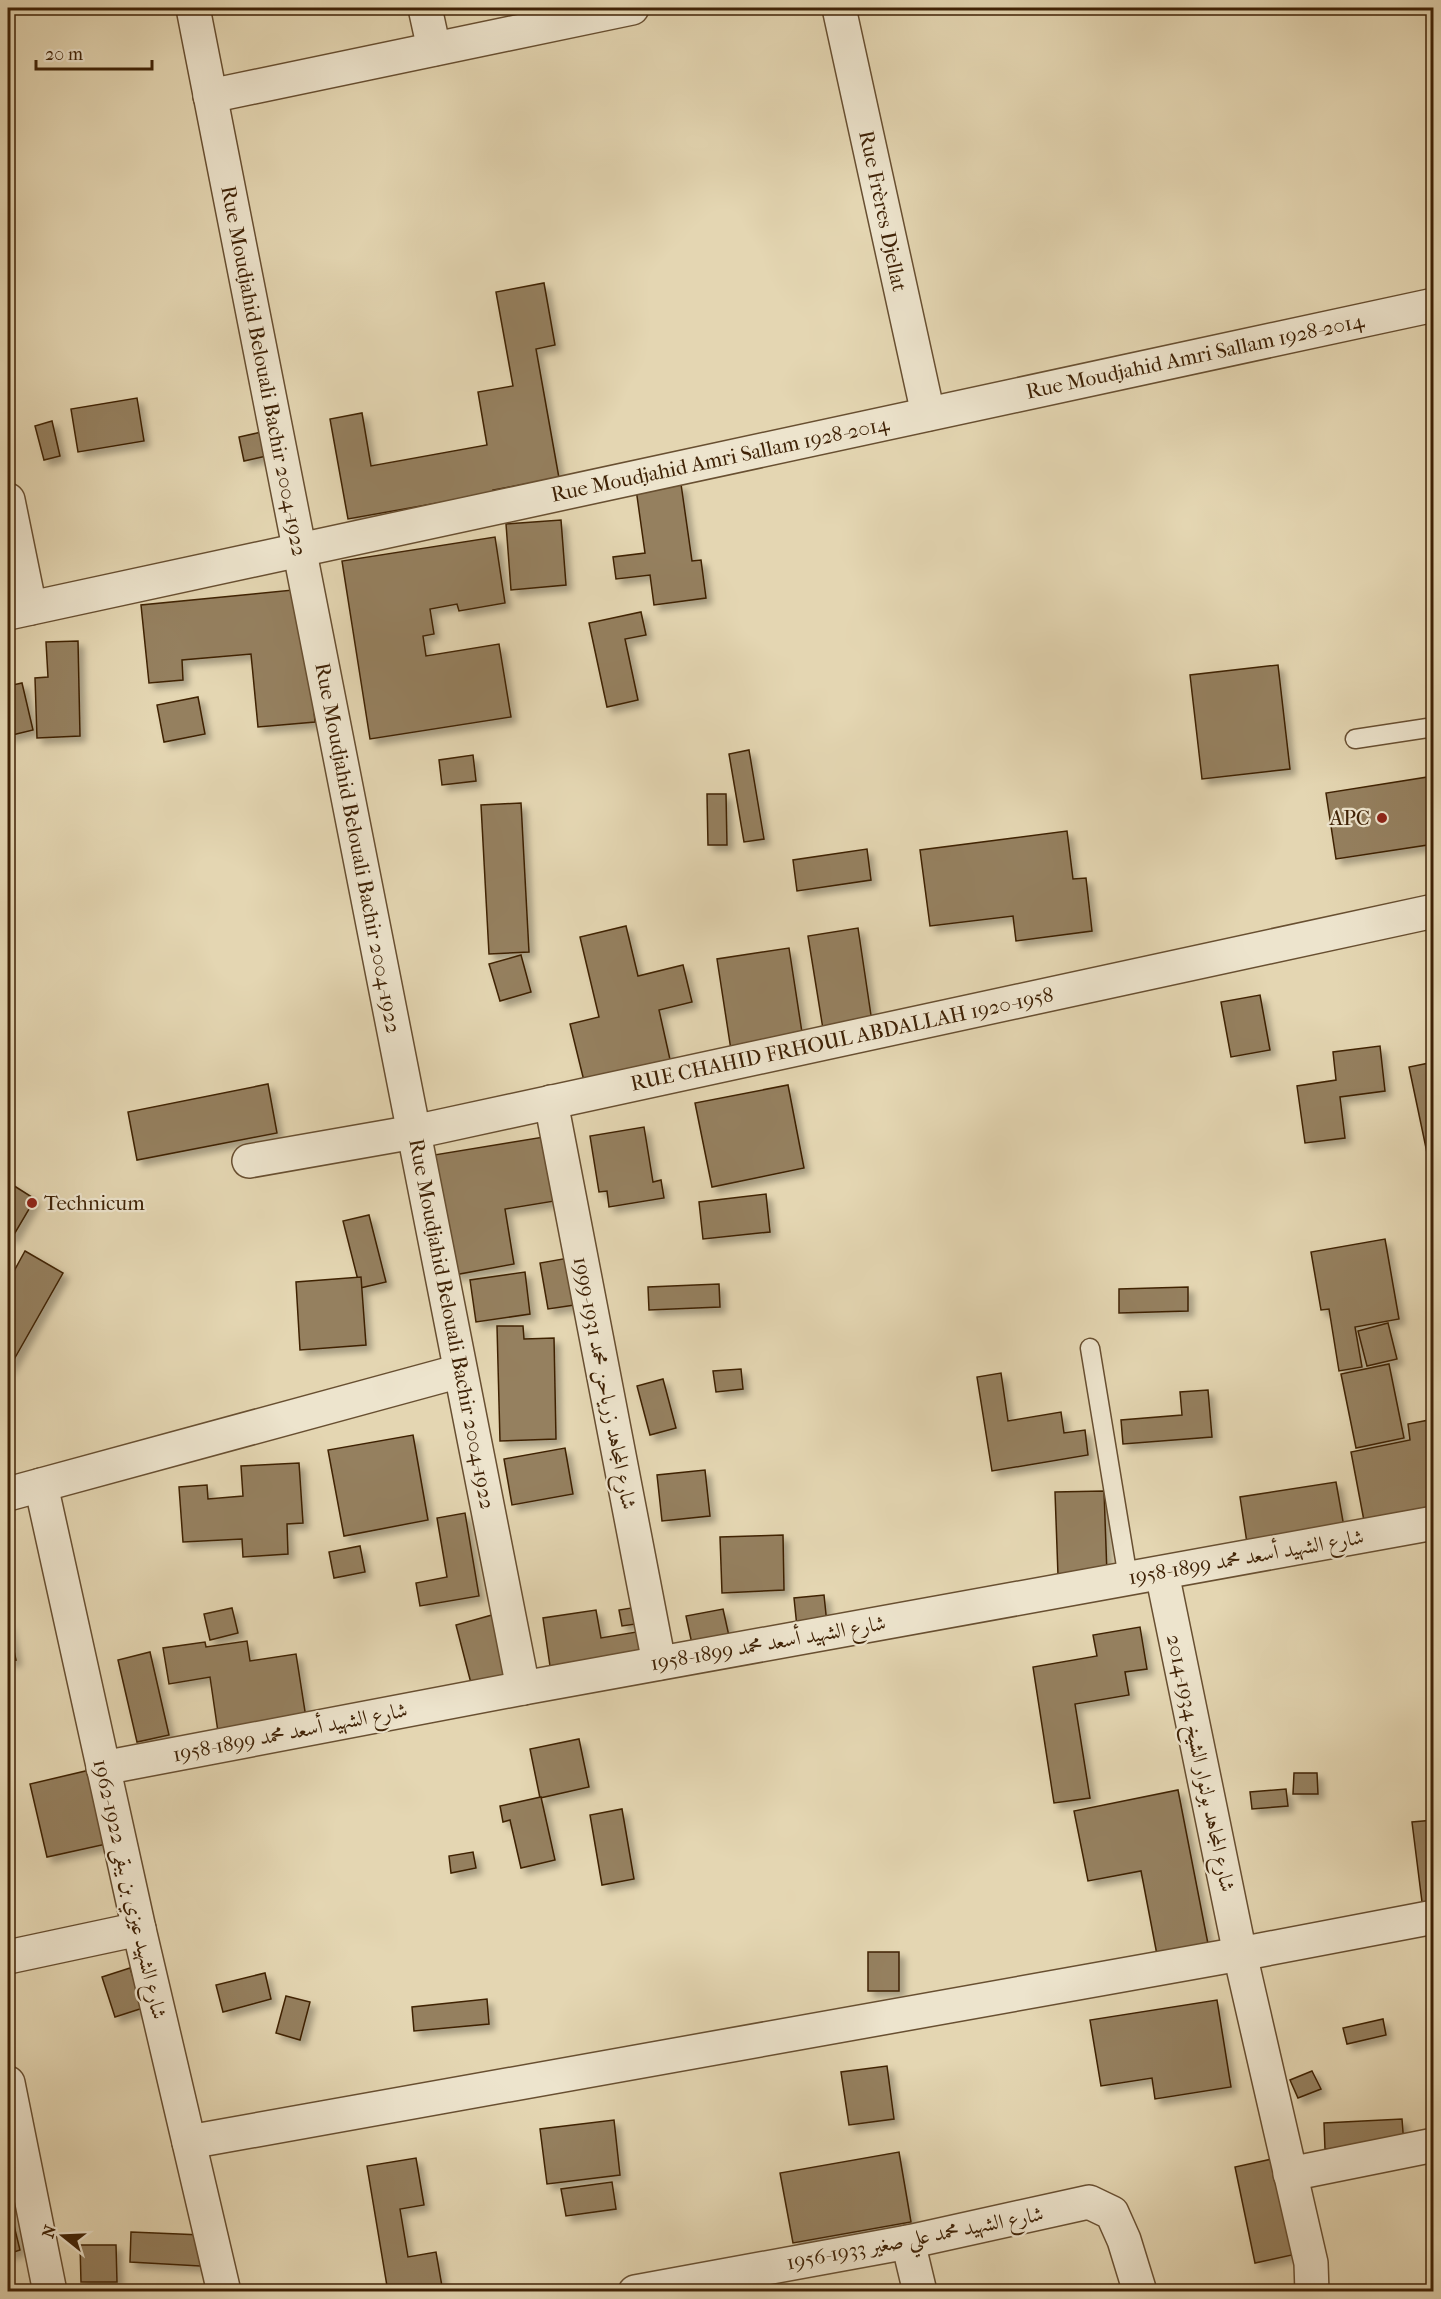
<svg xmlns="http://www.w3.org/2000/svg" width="1441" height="2299" viewBox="0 0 1441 2299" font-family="'IM FELL French Canon',Amiri,serif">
	<defs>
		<filter id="shadow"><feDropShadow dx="5.5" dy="5.5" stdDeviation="3" flood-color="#0004"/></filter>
	</defs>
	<rect width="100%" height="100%" fill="#e4d6b2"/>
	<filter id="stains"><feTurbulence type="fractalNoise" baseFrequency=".00333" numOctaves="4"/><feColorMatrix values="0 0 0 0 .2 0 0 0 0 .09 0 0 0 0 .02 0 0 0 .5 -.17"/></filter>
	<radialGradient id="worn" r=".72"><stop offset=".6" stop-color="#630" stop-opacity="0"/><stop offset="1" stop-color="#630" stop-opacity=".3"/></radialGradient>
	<g fill="#95805f" stroke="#3f2206" stroke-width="1.5" filter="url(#shadow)">
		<polygon points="544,283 555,345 536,349 559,478 493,490 494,493 348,519 330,419 362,413 371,466 487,445 478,392 513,386 496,292"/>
		<polygon points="137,398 144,441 78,452 71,409"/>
		<polygon points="52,421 60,456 44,460 35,426"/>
		<polygon points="275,429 280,453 244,461 239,437"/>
		<polygon points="681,484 692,561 701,560 706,598 654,605 650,575 616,579 613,557 645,553 636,489"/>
		<polygon points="561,520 566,585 511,590 506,524"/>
		<polygon points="495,537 505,603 459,611 457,604 430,609 434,634 423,636 426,656 499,644 511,717 370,739 342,561"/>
		<polygon points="303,589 315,722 258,727 251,654 182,660 183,680 149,683 141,605"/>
		<polygon points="641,612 646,635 625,639 638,700 607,707 589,623"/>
		<polygon points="78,641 80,736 37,738 35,678 48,677 46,642"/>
		<polygon points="1278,665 1290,769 1202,779 1190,675"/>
		<polygon points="22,683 33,730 8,736 8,686"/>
		<polygon points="198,697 205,734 164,742 157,705"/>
		<polygon points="749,750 764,839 744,842 729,754"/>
		<polygon points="473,755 476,781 442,785 439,760"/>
		<polygon points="1434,776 1434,844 1336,859 1326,793"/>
		<polygon points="707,794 726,794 727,845 708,845"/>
		<polygon points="521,803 529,952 489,954 481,805"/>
		<polygon points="1067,831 1073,879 1086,878 1092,931 1016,941 1013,916 930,926 920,850"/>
		<polygon points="867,849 871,880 797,891 793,860"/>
		<polygon points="626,926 638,976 683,965 692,1002 659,1010 671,1064 585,1085 570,1024 599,1017 580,937"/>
		<polygon points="858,928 872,1022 823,1029 808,936"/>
		<polygon points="789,948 803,1039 731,1050 717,959"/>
		<polygon points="521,955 531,992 500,1001 489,964"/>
		<polygon points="1260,995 1270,1050 1231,1057 1221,1002"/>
		<polygon points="1380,1046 1385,1091 1340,1097 1345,1138 1305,1143 1297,1086 1336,1080 1333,1052"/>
		<polygon points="1434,1062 1434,1186 1409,1067"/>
		<polygon points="268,1084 277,1133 137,1160 128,1112"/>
		<polygon points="788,1085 804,1168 712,1187 695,1103"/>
		<polygon points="644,1127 653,1182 661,1180 664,1198 609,1207 607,1191 599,1192 590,1136"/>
		<polygon points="562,1134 573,1198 505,1209 514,1264 454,1275 434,1155"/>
		<polygon points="8,1182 35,1199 12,1238 8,1235"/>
		<polygon points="766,1194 770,1232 703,1239 699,1202"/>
		<polygon points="369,1215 386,1282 360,1288 343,1221"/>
		<polygon points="1385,1239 1399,1319 1355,1327 1362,1367 1339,1371 1329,1309 1321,1310 1311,1252"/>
		<polygon points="25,1251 63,1273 8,1370 8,1282"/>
		<polygon points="574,1257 581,1304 548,1309 540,1263"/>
		<polygon points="525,1272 530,1314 476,1322 470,1280"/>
		<polygon points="361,1277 366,1345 300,1350 296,1282"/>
		<polygon points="719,1284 720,1307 649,1310 648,1287"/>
		<polygon points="1188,1287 1188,1311 1119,1313 1119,1289"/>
		<polygon points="1388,1323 1397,1359 1367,1366 1358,1331"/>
		<polygon points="497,1326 523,1326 524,1339 554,1338 556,1439 500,1441"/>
		<polygon points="1389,1364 1404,1438 1356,1448 1341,1374"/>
		<polygon points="741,1369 743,1389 716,1392 713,1371"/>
		<polygon points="1001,1373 1008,1421 1061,1412 1064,1433 1085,1430 1088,1455 992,1471 977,1377"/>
		<polygon points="663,1379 676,1428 650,1435 637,1386"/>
		<polygon points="1208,1390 1212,1437 1123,1444 1121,1420 1182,1415 1180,1392"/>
		<polygon points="1434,1419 1434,1513 1365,1526 1351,1452 1410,1440 1408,1424"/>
		<polygon points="413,1435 428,1520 344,1536 328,1450"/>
		<polygon points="565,1448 573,1494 512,1505 504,1459"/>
		<polygon points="299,1463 303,1523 287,1524 288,1554 243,1557 242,1539 183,1542 179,1487 207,1485 208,1499 243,1496 241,1466"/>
		<polygon points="705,1470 710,1516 662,1521 657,1475"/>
		<polygon points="1336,1482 1344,1527 1247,1543 1240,1497"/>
		<polygon points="1104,1491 1107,1574 1058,1575 1055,1492"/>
		<polygon points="465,1513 479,1596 420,1606 416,1583 447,1577 437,1518"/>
		<polygon points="783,1535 784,1590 722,1593 720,1537"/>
		<polygon points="360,1546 365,1572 334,1578 329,1552"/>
		<polygon points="1434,1565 1434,1607 1427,1566"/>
		<polygon points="824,1595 827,1624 797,1627 794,1598"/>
		<polygon points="655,1604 661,1648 550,1666 543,1618 596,1610 601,1638 637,1632 635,1624 622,1626 619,1610"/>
		<polygon points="232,1608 238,1633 210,1640 204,1614"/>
		<polygon points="723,1609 729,1636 692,1644 686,1616"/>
		<polygon points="492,1615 509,1677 472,1687 456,1625"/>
		<polygon points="8,1622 16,1660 8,1661"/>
		<polygon points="1140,1627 1147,1669 1125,1672 1129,1695 1075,1704 1090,1798 1054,1803 1033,1667 1097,1656 1093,1635"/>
		<polygon points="247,1641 250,1661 296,1654 306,1718 218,1732 210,1677 169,1684 163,1648 205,1642 206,1647"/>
		<polygon points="150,1652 169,1735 137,1742 118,1660"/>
		<polygon points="579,1739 589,1787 540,1798 530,1749"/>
		<polygon points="94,1769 111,1843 47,1857 30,1784"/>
		<polygon points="1294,1773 1317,1773 1318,1794 1293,1794"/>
		<polygon points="1286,1789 1288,1806 1252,1809 1250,1792"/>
		<polygon points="1178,1790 1209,1949 1158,1960 1141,1871 1088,1881 1074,1811"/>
		<polygon points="541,1797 555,1860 521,1868 510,1820 503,1822 500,1806"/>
		<polygon points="622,1809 634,1879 602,1885 590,1815"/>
		<polygon points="1434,1820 1434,1901 1422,1902 1412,1822"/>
		<polygon points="473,1852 476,1868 451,1873 449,1856"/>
		<rect x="868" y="1952" width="31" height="39"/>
		<polygon points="130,1968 143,2008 115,2017 102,1977"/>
		<polygon points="265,1973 271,1999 223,2012 216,1985"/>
		<polygon points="286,1996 310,2002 300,2040 276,2033"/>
		<polygon points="487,1999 489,2024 414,2031 412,2007"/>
		<polygon points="1217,2000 1231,2087 1155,2099 1152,2078 1101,2086 1090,2020"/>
		<polygon points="1383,2019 1386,2035 1347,2044 1343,2028"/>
		<polygon points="887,2066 894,2119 849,2125 841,2072"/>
		<polygon points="1312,2071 1321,2089 1298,2098 1290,2080"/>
		<polygon points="1402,2119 1404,2145 1325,2149 1324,2123"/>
		<polygon points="614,2120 620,2175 547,2184 540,2129"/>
		<polygon points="899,2152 911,2222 793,2243 780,2173"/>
		<polygon points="416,2158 424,2205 400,2209 408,2257 436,2252 443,2292 388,2292 367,2166"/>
		<polygon points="1272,2159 1292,2255 1255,2263 1235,2167"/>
		<polygon points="612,2182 616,2209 566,2216 561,2189"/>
		<polygon points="8,2201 20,2250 8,2254"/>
		<polygon points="131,2232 202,2235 200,2266 130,2262"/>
		<polygon points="80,2245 116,2245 117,2282 81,2282"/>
	</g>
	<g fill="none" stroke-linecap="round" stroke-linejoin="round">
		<g stroke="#684f31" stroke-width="21">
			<g id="lane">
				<polyline points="1355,739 1434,727"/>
				<polyline points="1090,1348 1128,1578"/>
			</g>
		</g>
		<g stroke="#684f31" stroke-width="36">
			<g id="street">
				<polyline points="193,8 523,1688"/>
				<polyline points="425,8 434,49"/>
				<polyline points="839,8 928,414"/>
				<polyline points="210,96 632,8"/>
				<polyline points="8,500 30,608"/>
				<polyline points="8,613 1434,305"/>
				<polyline points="551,1102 659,1663"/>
				<polyline points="249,1161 414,1132 1434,911"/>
				<polyline points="41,1485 139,1929 224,2292"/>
				<polyline points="8,1494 460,1371"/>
				<polyline points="1162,1573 1240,1954 1311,2263 1312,2292"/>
				<polyline points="103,1768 523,1688 1434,1523"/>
				<polyline points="8,1957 139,1929"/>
				<polyline points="8,2083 50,2292"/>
				<polyline points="189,2142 1240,1954 1434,1917"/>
				<polyline points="1290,2174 1434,2145"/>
				<polyline points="908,2242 920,2292"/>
				<polyline points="635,2292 908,2242 1089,2202 1112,2213 1124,2240 1140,2292"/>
			</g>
		</g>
		<use href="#lane" stroke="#ede4cd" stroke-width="18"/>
		<use href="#street" stroke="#ede4cd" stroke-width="33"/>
	</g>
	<g fill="#8f2418" stroke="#ede4cd" stroke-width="2">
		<circle cx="1382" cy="818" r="6"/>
		<circle cx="32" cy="1203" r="6"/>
	</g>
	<g text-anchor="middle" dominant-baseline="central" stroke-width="4.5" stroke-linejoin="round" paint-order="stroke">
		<g font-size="21" fill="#3f2206" stroke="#ede4cd">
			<text transform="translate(883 211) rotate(78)">Rue Frères Djellat</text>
			<text transform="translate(1195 356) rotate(-12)">Rue Moudjahid Amri Sallam 1928-2014</text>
			<text transform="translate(264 371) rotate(79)">Rue Moudjahid Belouali Bachir 2004-1922</text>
			<text transform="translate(720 459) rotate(-12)">Rue Moudjahid Amri Sallam 1928-2014</text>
			<text transform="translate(358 848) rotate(79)">Rue Moudjahid Belouali Bachir 2004-1922</text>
			<text transform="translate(842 1039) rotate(-12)">RUE CHAHID FRHOUL ABDALLAH 1920-1958</text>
			<text transform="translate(452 1324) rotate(79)">Rue Moudjahid Belouali Bachir 2004-1922</text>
			<text transform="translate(605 1383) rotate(79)">شارع المجاهد زرياحن محمد 1931-1999</text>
			<text transform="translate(1246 1557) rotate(-10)">شارع الشهيد أسعد محمد 1899-1958</text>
			<text transform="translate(768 1643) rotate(-10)">شارع الشهيد أسعد محمد 1899-1958</text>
			<text transform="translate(290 1732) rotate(-11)">شارع الشهيد أسعد محمد 1899-1958</text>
			<text transform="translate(1201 1763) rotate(78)">شارع المجاهد بولنوار الشيخ 1934-2014</text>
			<text transform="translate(130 1889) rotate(77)">شارع الشهيد عيزي بن يبقى 1922-1962</text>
			<text transform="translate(915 2238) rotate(-11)">شارع الشهيد محمد علي صغير 1933-1956</text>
		</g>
		<g font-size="21" fill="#3f2206" stroke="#ede4cd" text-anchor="end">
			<text x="1370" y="818">APC</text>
			<text x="44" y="1203" text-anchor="start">Technicum</text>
		</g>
	</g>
	<rect width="1441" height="2299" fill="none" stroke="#e4d6b2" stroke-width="30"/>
	<rect x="9" y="9" width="1423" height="2281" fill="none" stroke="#3f2206" stroke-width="3"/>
	<rect x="15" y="15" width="1411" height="2269" fill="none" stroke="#3f2206" stroke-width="1.5"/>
	<g transform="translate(63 2236) rotate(288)" stroke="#ede4cd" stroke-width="4.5" paint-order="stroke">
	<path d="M0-4.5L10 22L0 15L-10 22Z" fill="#3f2206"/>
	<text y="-9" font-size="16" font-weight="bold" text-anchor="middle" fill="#3f2206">N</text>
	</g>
	<path d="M36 60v9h116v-9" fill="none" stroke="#3f2206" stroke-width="3"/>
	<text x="45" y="60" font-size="18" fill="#3f2206" stroke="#ede4cd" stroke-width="4.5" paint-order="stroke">20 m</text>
	<rect width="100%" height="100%" filter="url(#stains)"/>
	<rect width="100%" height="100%" fill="url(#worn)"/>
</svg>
